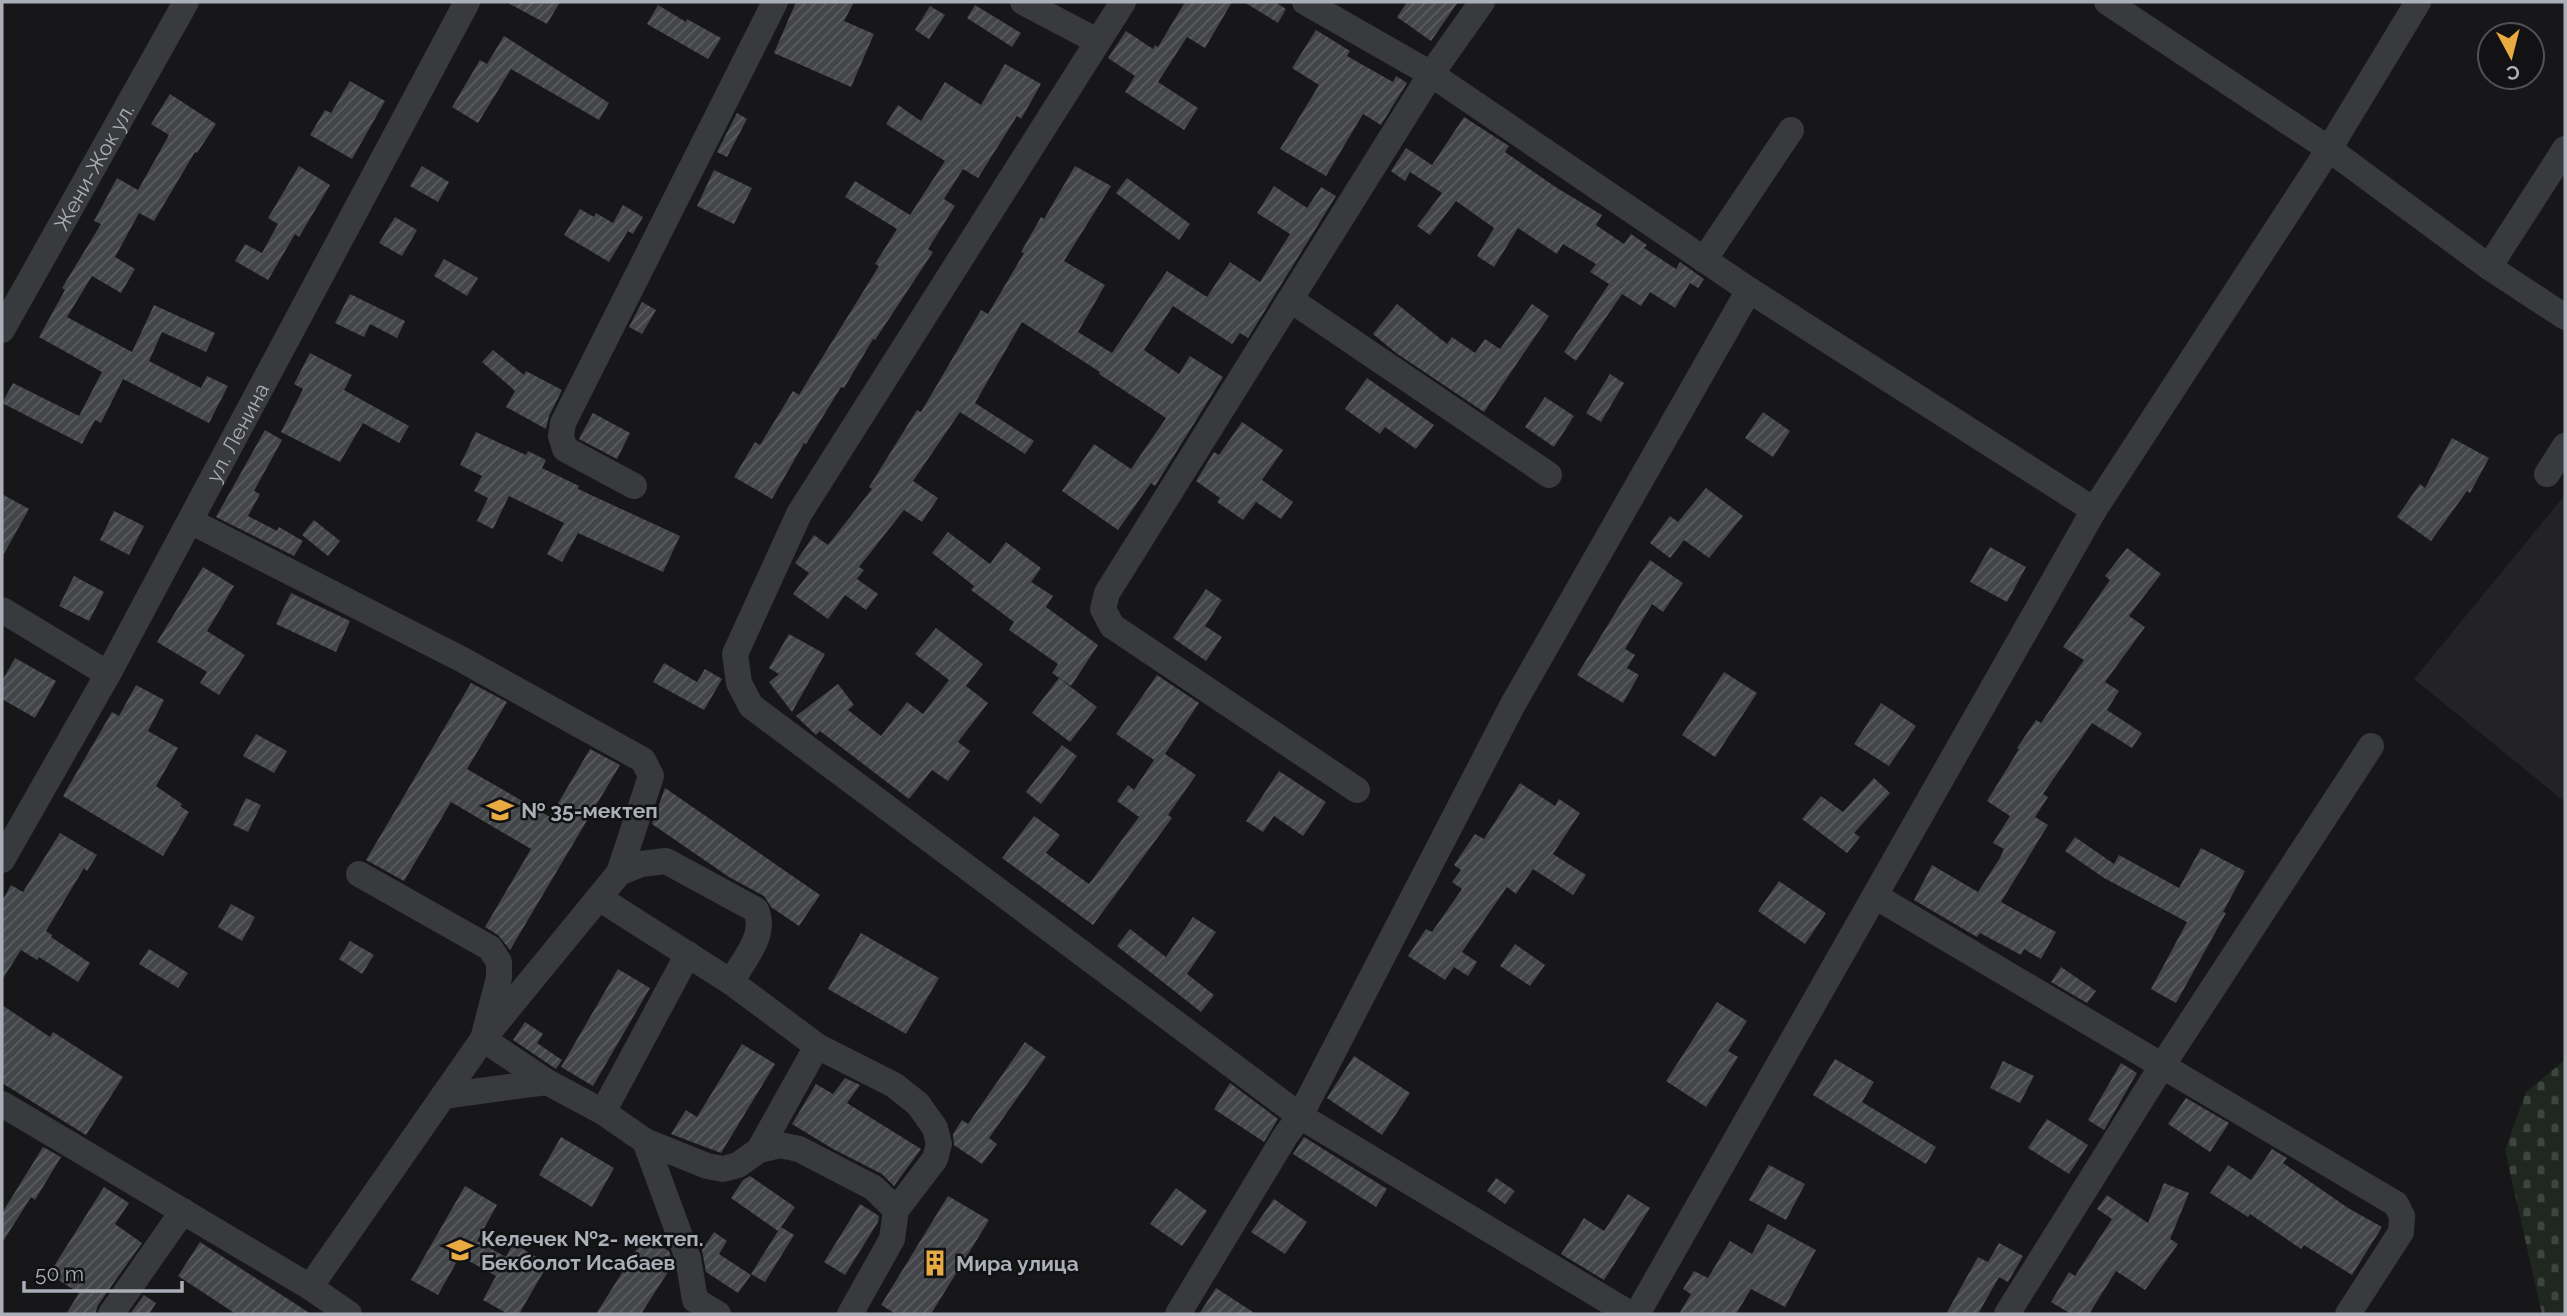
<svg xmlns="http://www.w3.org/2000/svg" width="2567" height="1316" viewBox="0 0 2567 1316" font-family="Raleway,sans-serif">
	<defs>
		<pattern id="cemetery-stones" width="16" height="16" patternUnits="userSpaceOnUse" patternTransform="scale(1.75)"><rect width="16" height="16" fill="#202720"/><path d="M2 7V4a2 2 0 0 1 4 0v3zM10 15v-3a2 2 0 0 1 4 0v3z" fill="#3e443e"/></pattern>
		<pattern id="building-hatch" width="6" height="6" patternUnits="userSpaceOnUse" patternTransform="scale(1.75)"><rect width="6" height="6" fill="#444549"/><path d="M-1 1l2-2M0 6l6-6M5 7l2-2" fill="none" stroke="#5c5d61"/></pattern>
	</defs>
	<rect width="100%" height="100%" fill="#171719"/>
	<polygon fill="#232326" points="2565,495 2565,802 2414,679"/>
	<polygon fill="url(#cemetery-stones)" points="2565,1060 2565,1314 2542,1314 2505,1150 2526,1092"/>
	<g fill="url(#building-hatch)">
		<polygon points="506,2 560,2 547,24"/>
		<polygon points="796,2 854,2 844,21 874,34 851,87 774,53"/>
		<polygon points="1185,2 1232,2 1205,48 1187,37 1158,82 1198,108 1184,130 1125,92 1135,76 1108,58 1126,31 1153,49 1155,45 1158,47"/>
		<polygon points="1244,2 1275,2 1286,9 1278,23"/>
		<polygon points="1407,2 1458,2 1431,41 1397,17"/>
		<polygon points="658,5 686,22 687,19 721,38 708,59 647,24"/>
		<polygon points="975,5 1021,33 1012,47 967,18"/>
		<polygon points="930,6 945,15 929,39 915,30"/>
		<polygon points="1316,30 1350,51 1347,56 1393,82 1396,76 1407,83 1381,125 1363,114 1326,176 1280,149 1319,85 1292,68"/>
		<polygon points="504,36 609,103 599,120 511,69 478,123 452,107 480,60 487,64"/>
		<polygon points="1005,64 1041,84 1021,119 1017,116 978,178 963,169 944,199 955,206 928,249 933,252 875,340 873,339 844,388 841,387 806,444 804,443 772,499 734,477 755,442 760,445 793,391 799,395 879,266 875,264 897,229 845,197 855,181 910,215 945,161 886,124 898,105 921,121 945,82 981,105"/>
		<polygon points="350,81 385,101 352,159 310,135 325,110 331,113"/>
		<polygon points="170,94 216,124 197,153 195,152 154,221 139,213 115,257 135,269 121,293 92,276 67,317 132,352 154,305 215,333 206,352 162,332 149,361 201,388 207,376 228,386 209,423 123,379 101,423 95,420 82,444 2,403 13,383 79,416 102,372 39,337 65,290 62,288 101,224 94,221 117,178 138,190 169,135 151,124"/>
		<polygon points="737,113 747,119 727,157 717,152"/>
		<polygon points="1464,117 1509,146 1505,152 1557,188 1602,215 1596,225 1624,244 1631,234 1647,245 1644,248 1676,269 1680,262 1704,279 1698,288 1690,283 1675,308 1650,292 1641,306 1622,294 1576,361 1564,352 1609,284 1590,272 1596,264 1563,244 1557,254 1518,228 1494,267 1477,256 1494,228 1456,201 1430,235 1417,226 1442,193 1410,172 1405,181 1391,171 1406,148 1432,165"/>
		<polygon points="299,166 330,185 299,237 295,234 268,280 235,261 245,244 262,253 278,224 268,218"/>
		<polygon points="422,166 449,182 438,202 410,186"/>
		<polygon points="1075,166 1111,186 1064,261 1105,285 1078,332 1112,353 1167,271 1207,297 1230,262 1260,282 1290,234 1257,213 1274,186 1307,208 1321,187 1336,196 1248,338 1240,333 1232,344 1173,306 1144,350 1179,374 1190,356 1223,377 1155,486 1151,483 1118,530 1062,491 1094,444 1131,469 1166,418 1099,374 1100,372 1022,322 975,403 1034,441 1025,454 960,412 913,481 938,498 922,522 904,510 859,567 864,570 857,579 878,594 866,610 845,595 828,619 793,594 809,573 795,563 814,535 828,545 872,489 869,487 917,410 921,412 981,310 988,314 1024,253 1021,252 1041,217 1044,219"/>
		<polygon points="714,170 752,188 734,224 697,206"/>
		<polygon points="1127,178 1190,224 1179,240 1116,193"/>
		<polygon points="623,205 643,217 633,234 628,231 609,262 564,235 580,209 594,217 596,213 613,223"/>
		<polygon points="395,217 417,230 402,256 379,243"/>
		<polygon points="444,259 478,278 467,296 434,276"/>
		<polygon points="350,294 405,321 397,338 370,324 364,337 335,323"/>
		<polygon points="642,302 656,310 642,334 629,327"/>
		<polygon points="1397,304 1447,344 1452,337 1475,353 1485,339 1500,349 1532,304 1549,316 1484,412 1396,353 1373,334"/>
		<polygon points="493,350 524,375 526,371 562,390 549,416 546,429 506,407 515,391 482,362"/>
		<polygon points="310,353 352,375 344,390 409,426 399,443 363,423 340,462 281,432 303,389 294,384"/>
		<polygon points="1610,374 1624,383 1601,422 1586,413"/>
		<polygon points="1367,378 1434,425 1416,449 1385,427 1380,434 1345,409"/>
		<polygon points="1545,397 1574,416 1554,447 1525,427"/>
		<polygon points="1763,412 1790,431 1773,457 1745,438"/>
		<polygon points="593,413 630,433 617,459 579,439"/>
		<polygon points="1242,422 1283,450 1262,480 1293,502 1281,519 1256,502 1243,520 1217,502 1220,498 1196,481 1214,452 1219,455"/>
		<polygon points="265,430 282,440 254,491 260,494 248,516 277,531 279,527 303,541 294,556 216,517"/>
		<polygon points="476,432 526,455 528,451 546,460 542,468 579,486 578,489 680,536 663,572 578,533 562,562 547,554 564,523 509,496 493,529 477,521 488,498 474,491 482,476 460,465"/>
		<polygon points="2452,438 2489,458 2470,493 2467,491 2431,541 2397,517 2420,484 2425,488"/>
		<polygon points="1706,488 1743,516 1709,558 1684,540 1670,558 1650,543 1670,516 1678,522"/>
		<polygon points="2,494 29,509 2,557"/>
		<polygon points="114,511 144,526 129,555 100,540"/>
		<polygon points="314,520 340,541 328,556 302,535"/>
		<polygon points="948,532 990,564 1006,542 1041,568 1031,582 1053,596 1046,607 1098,645 1071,686 1052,673 1058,664 1009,630 1014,622 971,590 974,586 932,553"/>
		<polygon points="1990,547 2026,567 2007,602 1970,582"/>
		<polygon points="2127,548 2161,574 2129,616 2145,627 2105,682 2119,691 2107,710 2142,733 2132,748 2092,723 2043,794 2048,797 2035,817 2048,825 2001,902 2056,932 2041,959 2024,949 2021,955 1980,933 1977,937 1914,900 1932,865 1978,892 2000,858 2004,849 1993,843 2010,816 1987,801 2019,749 2017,748 2036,720 2041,723 2084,660 2063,647 2110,580 2105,576"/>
		<polygon points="1650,560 1683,583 1663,612 1652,604 1625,649 1635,655 1627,668 1639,675 1623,703 1577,675 1628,592"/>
		<polygon points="203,567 234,586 207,631 245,655 219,695 200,683 207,672 157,642"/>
		<polygon points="74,576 104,592 89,621 59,606"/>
		<polygon points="1206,589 1222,600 1205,626 1222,637 1206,661 1173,638"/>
		<polygon points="291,593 350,621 336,652 276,624"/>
		<polygon points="936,628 983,664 966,686 988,703 958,742 970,751 948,781 932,770 909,799 820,731 816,735 796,716 838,684 854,705 848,710 881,736 907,702 923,714 949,680 915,654"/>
		<polygon points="789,634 825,654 792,712 769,682 779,674 769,668"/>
		<polygon points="15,658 56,681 35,718 2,699 2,681"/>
		<polygon points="664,663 697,682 705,669 722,679 704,710 653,682"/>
		<polygon points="1724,672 1757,693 1715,757 1682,735"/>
		<polygon points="1157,675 1199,703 1165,754 1196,775 1168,815 1172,818 1093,925 1002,858 1034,816 1060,835 1046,853 1089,884 1139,817 1117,801 1128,785 1134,790 1154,760 1116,734"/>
		<polygon points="1059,678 1097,707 1070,742 1032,713"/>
		<polygon points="471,683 507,702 467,769 550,817 590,749 620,765 510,950 498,935 485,927 531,849 451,802 404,881 366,860"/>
		<polygon points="136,685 164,700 148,731 178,748 156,786 182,804 180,806 189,812 163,856 63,796 112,712 119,716"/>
		<polygon points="1881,703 1916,726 1889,766 1854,744"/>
		<polygon points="256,734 287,751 274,773 243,756"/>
		<polygon points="1062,745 1077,756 1041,804 1026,792"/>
		<polygon points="1279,771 1326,802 1303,836 1274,816 1263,832 1246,821"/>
		<polygon points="1874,778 1890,793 1854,833 1860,837 1847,853 1802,819 1821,796 1843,812"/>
		<polygon points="1520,783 1555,806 1559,799 1580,813 1553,854 1586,875 1573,895 1533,869 1516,894 1507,887 1462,952 1477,962 1468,976 1454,967 1445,980 1408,956 1426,929 1432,932 1462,889 1452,882 1461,870 1454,865 1475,834 1484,839"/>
		<polygon points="665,788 820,895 799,926 771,907 764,896 729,877 652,824"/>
		<polygon points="246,798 261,805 248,832 233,825"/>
		<polygon points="60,833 97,855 87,871 84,868 46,931 52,935 51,937 90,963 78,982 39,957 37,960 21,950 2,980 2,901 11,885 23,892"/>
		<polygon points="2075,837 2114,864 2119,855 2179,888 2201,848 2245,871 2223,912 2226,913 2176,1003 2151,989 2187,922 2104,878 2065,851"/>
		<polygon points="1779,881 1826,913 1805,944 1758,911"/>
		<polygon points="231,904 255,917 242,941 218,927"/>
		<polygon points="1193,917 1216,932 1187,974 1214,995 1201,1012 1117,946 1130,929 1166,957"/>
		<polygon points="861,933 939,978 906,1034 828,989"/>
		<polygon points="350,941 374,955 362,974 339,959"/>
		<polygon points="1515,944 1545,965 1530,986 1500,966"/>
		<polygon points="149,949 188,973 178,988 139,964"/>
		<polygon points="2061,967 2096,991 2087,1003 2051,982"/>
		<polygon points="618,969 650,988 593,1086 561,1067"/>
		<polygon points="1717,1002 1747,1021 1728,1051 1738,1057 1706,1107 1666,1081"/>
		<polygon points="2,1005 50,1037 53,1032 123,1077 86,1135 2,1083"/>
		<polygon points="525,1022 543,1034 537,1043 562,1060 556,1069 513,1040"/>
		<polygon points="1025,1042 1046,1057 989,1138 997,1144 982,1164 954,1145 953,1134 962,1120 968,1124"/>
		<polygon points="742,1044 775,1064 721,1153 671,1134 686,1110 697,1117"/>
		<polygon points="1354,1056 1410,1093 1382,1135 1327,1098"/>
		<polygon points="1835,1059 1874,1082 1862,1102 1936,1147 1926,1164 1813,1095"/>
		<polygon points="2003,1061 2034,1076 2020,1103 1990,1088"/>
		<polygon points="2121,1063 2137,1073 2104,1130 2088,1120"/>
		<polygon points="845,1078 860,1085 847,1103 921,1149 894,1186 882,1174 833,1149 792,1124 816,1084 833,1094"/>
		<polygon points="1230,1083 1278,1119 1264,1142 1214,1109"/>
		<polygon points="2186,1098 2229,1123 2210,1152 2168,1124"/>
		<polygon points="2047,1119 2088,1145 2069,1174 2028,1148"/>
		<polygon points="561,1137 614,1168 592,1207 539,1175"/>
		<polygon points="1304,1137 1387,1189 1376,1207 1293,1154"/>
		<polygon points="43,1147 61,1157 35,1200 31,1197 2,1243 2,1213"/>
		<polygon points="2272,1149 2287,1158 2283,1163 2348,1208 2382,1227 2352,1275 2304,1245 2301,1249 2250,1214 2248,1217 2210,1193 2228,1165 2251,1180"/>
		<polygon points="1769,1165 1805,1184 1786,1220 1749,1200"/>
		<polygon points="750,1176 795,1207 781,1227 794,1235 765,1282 751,1274 778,1231 731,1198 743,1180"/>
		<polygon points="1496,1178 1515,1191 1505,1204 1487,1191"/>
		<polygon points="2164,1183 2189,1193 2170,1239 2178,1244 2145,1290 2116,1271 2089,1314 2071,1314 2051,1302 2069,1272 2075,1276 2112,1219 2097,1209 2107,1195 2148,1223"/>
		<polygon points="465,1186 497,1205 477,1241 506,1257 513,1243 548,1264 519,1314 508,1314 483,1300 496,1276 460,1256 438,1295 411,1280"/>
		<polygon points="104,1187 129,1203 115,1224 142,1243 98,1305 95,1314 66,1314 79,1293 49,1274"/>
		<polygon points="1176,1188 1207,1211 1182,1246 1150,1224"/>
		<polygon points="1628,1194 1650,1208 1604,1280 1561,1254 1584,1218 1604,1231"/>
		<polygon points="948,1196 989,1220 931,1314 896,1314 881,1305"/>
		<polygon points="1274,1199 1307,1222 1285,1254 1251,1232"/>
		<polygon points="860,1204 879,1216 878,1222 845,1275 824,1262"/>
		<polygon points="1768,1224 1816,1250 1785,1307 1751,1289 1736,1314 1679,1314 1691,1294 1683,1289 1694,1271 1708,1278 1730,1241 1752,1254"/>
		<polygon points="714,1232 727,1241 719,1254 751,1275 738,1293 706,1272 702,1250"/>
		<polygon points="645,1236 669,1251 673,1264 641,1314 596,1314"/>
		<polygon points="200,1242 311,1314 236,1314 178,1276"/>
		<polygon points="1999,1243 2023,1256 2008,1282 1999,1277 1978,1314 1946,1314 1978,1257 1988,1262"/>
		<polygon points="1216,1288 1256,1314 1199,1314"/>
		<polygon points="144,1295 156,1303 149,1314 130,1314"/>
	</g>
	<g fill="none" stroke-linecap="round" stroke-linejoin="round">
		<g stroke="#393a3e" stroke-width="26">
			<polyline points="1023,2 1097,41"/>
			<polyline points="1123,2 799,514 735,654 739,683 751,706 1300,1116 1630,1314"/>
			<polyline points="1305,2 1431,74 1749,290 2094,510"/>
			<polyline points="2107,2 2329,149 2489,267 2565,317"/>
			<polyline points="1704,260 1791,130"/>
			<polyline points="2489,267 2565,149"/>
			<polyline points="1291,300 1549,475"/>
			<path id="s1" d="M2 330 186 2"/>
			<polyline points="2547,474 2565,446"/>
			<polyline points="634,486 565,449 561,436 563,423 775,2"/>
			<polyline points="190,521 461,659 643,760 651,776 619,873"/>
			<polyline points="2,610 108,674"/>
			<polyline points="1357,790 1112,626 1103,609 1107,593 1431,74 1482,2"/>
			<path id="s2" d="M2 860 108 674 467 2"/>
			<polyline points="359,874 490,948 499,962 499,978 483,1039 547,1082"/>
			<polyline points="1875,896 2396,1204 2402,1216 2401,1232 2348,1314"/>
			<polyline points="599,898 731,982 817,1046 894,1085 918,1104 935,1128 939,1144 935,1159 896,1210"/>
			<polyline points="443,1096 547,1082 603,1112 645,1141 707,1166 723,1169 738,1165 759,1150 780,1145 799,1149 874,1188 896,1210 892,1239 850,1314"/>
			<polyline points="2,1104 310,1287 349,1314"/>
			<polyline points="603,1112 688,954"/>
			<polyline points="645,1141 688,1258 695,1300 718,1314"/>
			<polyline points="759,1150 817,1046"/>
			<path d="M310 1287 483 1039 619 873 641 864 666 861 756 910C767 935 744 959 731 982"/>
			<polyline points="111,1314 183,1211"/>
			<polyline points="1178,1314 1286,1135 1300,1116 1512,706 1749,290"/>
			<polyline points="1637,1314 2094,510 2329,149 2418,2"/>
			<polyline points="2007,1314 2162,1066 2371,746"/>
		</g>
	</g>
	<defs>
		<g id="school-bare" transform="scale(2.1)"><path d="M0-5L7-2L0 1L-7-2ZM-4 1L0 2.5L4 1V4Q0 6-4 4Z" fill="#e8ab41" stroke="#121214" stroke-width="2.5" paint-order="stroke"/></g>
		<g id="building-bare" transform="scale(2.1)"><path d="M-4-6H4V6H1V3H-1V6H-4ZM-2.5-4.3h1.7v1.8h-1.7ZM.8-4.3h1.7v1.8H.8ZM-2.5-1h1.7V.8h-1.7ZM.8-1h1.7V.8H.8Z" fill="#e8ab41" stroke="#121214" stroke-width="2.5" paint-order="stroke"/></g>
	</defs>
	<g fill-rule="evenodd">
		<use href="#school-bare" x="500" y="810"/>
		<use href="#school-bare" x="460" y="1250"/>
		<use href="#building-bare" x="935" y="1263"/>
	</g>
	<g text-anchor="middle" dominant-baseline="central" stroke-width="5" stroke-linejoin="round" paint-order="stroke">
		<g font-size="21" fill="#aaafb8" stroke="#121214">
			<text stroke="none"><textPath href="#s1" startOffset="187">Жени-Жок ул.</textPath></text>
			<text stroke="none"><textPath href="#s2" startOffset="488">ул. Ленина</textPath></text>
		</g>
		<g font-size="21" font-weight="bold" fill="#aaafb8" stroke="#121214" text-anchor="start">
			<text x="521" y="810">№ 35-мектеп</text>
			<text x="481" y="1238">Келечек №2- мектеп.<tspan x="481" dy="24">Бекболот Исабаев</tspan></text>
			<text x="956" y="1263">Мира улица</text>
		</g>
	</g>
	<rect width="2567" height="1316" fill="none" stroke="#aaafb8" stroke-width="7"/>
	<g transform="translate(2511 56) rotate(173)"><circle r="33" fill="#121214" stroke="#4f5156" stroke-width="2"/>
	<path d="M0-5L12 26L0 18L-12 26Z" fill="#e8ab41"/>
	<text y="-10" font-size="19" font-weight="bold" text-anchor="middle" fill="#aaafb8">С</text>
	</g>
	<path d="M24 1281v10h158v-10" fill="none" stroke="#aaafb8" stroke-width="3.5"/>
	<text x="35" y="1281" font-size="21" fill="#aaafb8" stroke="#121214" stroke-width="5" paint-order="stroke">50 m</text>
</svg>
